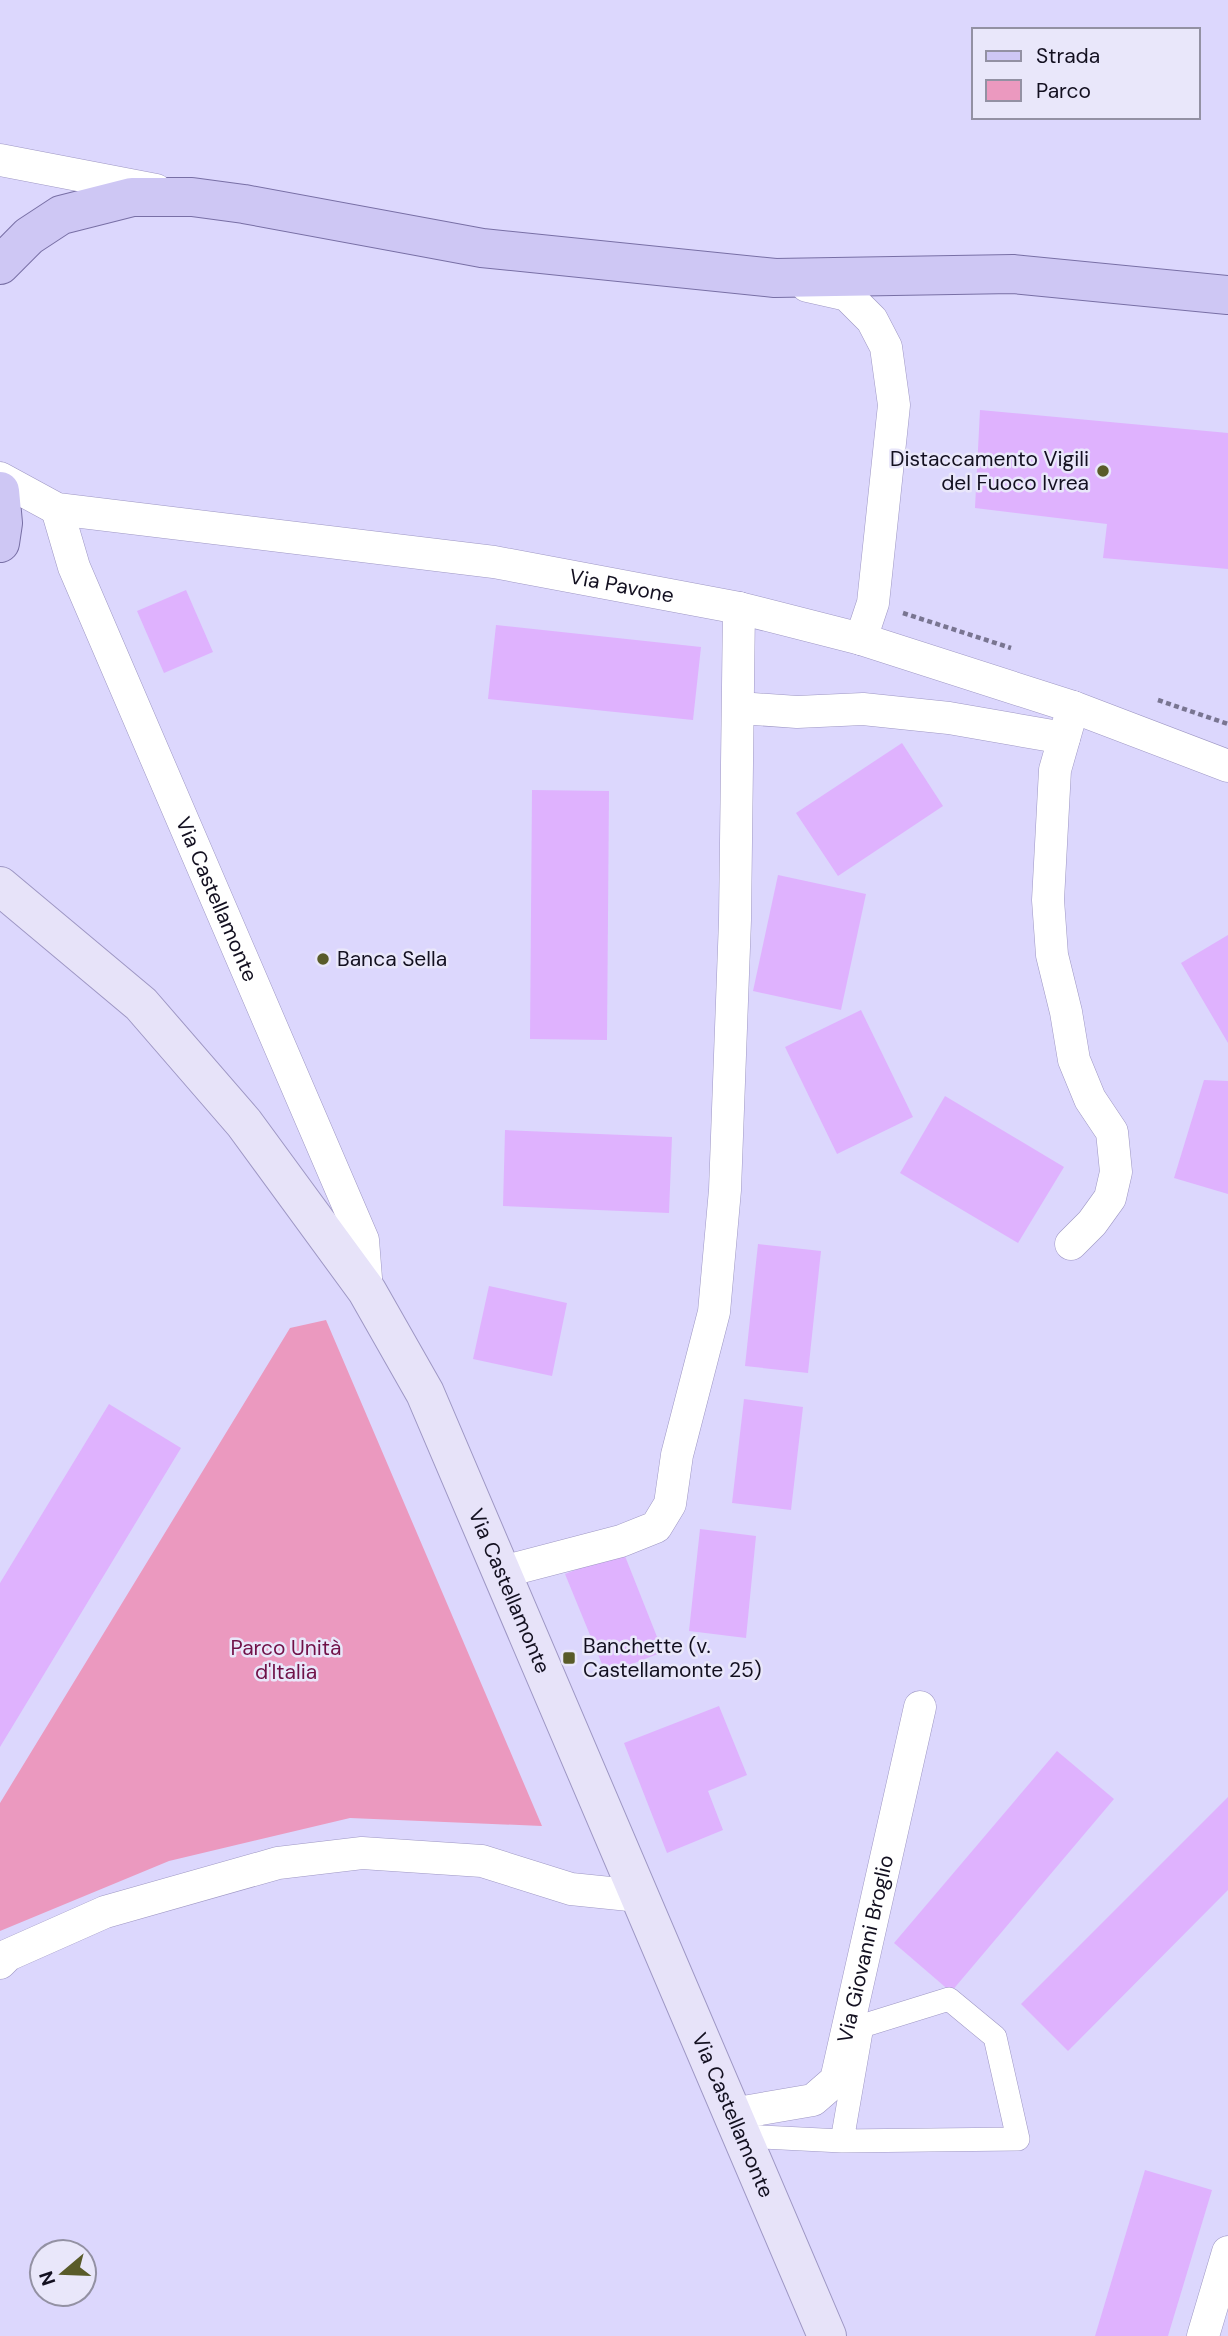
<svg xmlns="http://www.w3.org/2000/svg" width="1228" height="2336" viewBox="0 0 1228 2336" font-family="'DM Sans',sans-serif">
	<rect width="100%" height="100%" fill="#dcd7fd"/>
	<polygon fill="#eb99bf" points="326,1320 542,1826 350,1818 169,1861 0,1931 0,1803 290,1328"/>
	<g fill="#dfb2fe">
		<polygon points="980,410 1228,433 1228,569 1103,558 1107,524 975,508"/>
		<polygon points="186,590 213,652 164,673 137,611"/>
		<polygon points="496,625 701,647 693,720 488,699"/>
		<polygon points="902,743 943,806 838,876 796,813"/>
		<polygon points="532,790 609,791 607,1040 530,1039"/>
		<polygon points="778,875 866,894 841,1010 753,991"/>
		<polygon points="1228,935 1228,1043 1181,963"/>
		<polygon points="861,1010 913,1117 837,1154 785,1047"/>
		<polygon points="1204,1080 1228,1081 1228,1194 1174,1178"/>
		<polygon points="945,1096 1064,1167 1018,1243 900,1173"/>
		<polygon points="505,1130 672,1137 669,1213 503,1206"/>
		<polygon points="758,1244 821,1251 808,1373 745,1366"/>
		<polygon points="489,1286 567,1303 552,1376 473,1359"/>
		<polygon points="744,1399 803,1407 791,1510 732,1503"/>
		<polygon points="109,1404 181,1448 0,1747 0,1583"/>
		<polygon points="700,1529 756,1536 746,1638 689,1631"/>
		<polygon points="623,1551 663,1652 606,1674 565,1574"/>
		<polygon points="719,1706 747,1775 708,1791 723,1830 667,1853 624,1743"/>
		<polygon points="1057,1751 1114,1799 951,1992 894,1943"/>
		<polygon points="1228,1797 1228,1890 1068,2051 1021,2004"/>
		<polygon points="1145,2170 1212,2190 1168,2336 1095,2336"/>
	</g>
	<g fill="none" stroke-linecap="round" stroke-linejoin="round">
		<g stroke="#9e97c4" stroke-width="24">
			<polyline id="pedestrian" points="741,2136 842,2141 1018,2139 995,2037 949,1999 862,2026 842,2141"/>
		</g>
		<g stroke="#9e97c4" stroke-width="33">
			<g id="minor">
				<polyline points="0,160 156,190"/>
				<polyline points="807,286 847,295 872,320 886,347 894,405 873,603 861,639"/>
				<path id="s1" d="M0 478 57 509 494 562 739 608 861 639 1073 707 1228 766"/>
				<path id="s2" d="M57 509 74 567 363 1240 367 1291"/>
				<polyline points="739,708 797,712 863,709 949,718 1064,738"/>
				<polyline points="1071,1244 1092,1223 1110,1198 1116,1172 1112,1132 1090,1099 1074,1060 1066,1012 1052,955 1048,900 1055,770 1073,707"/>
				<polyline points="502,1572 621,1541 656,1527 670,1504 677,1455 714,1312 725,1190 735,920 739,608"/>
				<polyline points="0,1963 8,1955 105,1912 278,1863 362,1853 482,1861 571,1889 639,1896"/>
				<path id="s3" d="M732 2114 813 2100 836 2080 920 1707"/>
				<polyline points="1203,2336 1228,2252"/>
			</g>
		</g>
		<g stroke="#9e97c4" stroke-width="40">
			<g id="secondary">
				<path id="s4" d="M0 886 141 1004 244 1123 367 1291 425 1393 827 2336"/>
			</g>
		</g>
		<g stroke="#786fa5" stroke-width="40">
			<g id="primary">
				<polyline points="0,265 29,236 61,215 132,197 192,197 244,204 482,248 775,278 1013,274 1228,295"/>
				<polyline points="0,491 3,523 0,543"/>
			</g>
		</g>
		<g stroke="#797591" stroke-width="4.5" stroke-dasharray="5 3.5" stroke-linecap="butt">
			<polyline points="903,613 1011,648"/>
			<polyline points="1158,700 1228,724"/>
		</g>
		<use href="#pedestrian" stroke="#fff" stroke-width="23"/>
		<use href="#minor" stroke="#fff" stroke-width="32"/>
		<use href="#secondary" stroke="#e7e3f9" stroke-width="38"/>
		<use href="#primary" stroke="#cec7f4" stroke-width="38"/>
	</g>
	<g fill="#595b29" stroke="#e9e7fa" stroke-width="2.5">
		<circle cx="1103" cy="471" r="7"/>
		<circle cx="323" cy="959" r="7"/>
		<rect x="562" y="1651" width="14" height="14" rx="3.5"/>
	</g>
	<g text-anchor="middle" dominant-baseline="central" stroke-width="5" stroke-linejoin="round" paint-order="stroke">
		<g font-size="21" fill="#131020" stroke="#e9e7fa" text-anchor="start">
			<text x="1089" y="459" text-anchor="end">Distaccamento Vigili<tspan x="1089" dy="24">del Fuoco Ivrea</tspan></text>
			<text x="337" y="959">Banca Sella</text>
			<text x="583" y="1646">Banchette (v.<tspan x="583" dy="24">Castellamonte 25)</tspan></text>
		</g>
		<g font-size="21" fill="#131020" stroke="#e9e7fa">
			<text stroke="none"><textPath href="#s1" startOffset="635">Via Pavone</textPath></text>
			<text stroke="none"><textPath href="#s2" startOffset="422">Via Castellamonte</textPath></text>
			<text stroke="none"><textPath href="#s4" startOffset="882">Via Castellamonte</textPath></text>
			<text stroke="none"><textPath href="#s3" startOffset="247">Via Giovanni Broglio</textPath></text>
			<text stroke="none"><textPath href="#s4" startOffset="1452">Via Castellamonte</textPath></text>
		</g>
		<g font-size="21" fill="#701148" stroke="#e9e7fa">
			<text x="286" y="1648">Parco Unità<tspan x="286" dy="24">d'Italia</tspan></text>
		</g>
	</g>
	<rect x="972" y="28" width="228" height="91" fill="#e9e7fa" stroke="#9391a3" stroke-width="2"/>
	<rect x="986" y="51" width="35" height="10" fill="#cec7f4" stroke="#9391a3" stroke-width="2"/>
	<text x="1036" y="63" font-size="21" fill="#131020">Strada</text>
	<rect x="986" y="80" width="35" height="21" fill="#eb99bf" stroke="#9391a3" stroke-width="2"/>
	<text x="1036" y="98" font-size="21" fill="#131020">Parco</text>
	<g transform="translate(63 2273) rotate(251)"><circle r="33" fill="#e9e7fa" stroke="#9391a3" stroke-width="2"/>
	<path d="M0-5L12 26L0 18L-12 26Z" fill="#595b29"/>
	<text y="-10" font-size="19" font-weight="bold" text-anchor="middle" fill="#131020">N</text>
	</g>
</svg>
